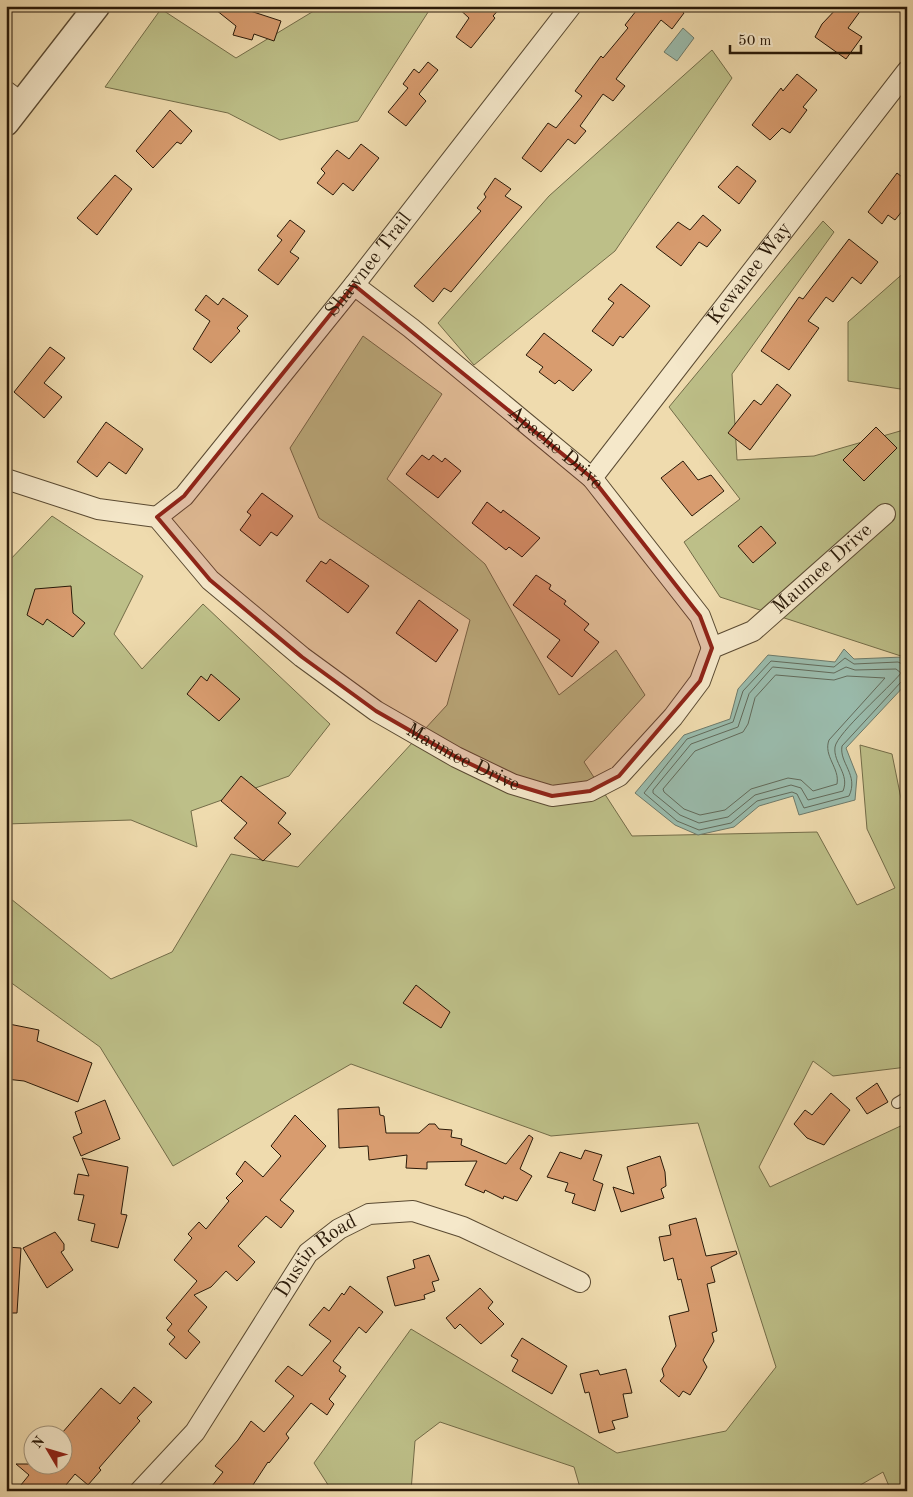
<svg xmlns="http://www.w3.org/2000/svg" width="913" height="1497" viewBox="0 0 913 1497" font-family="'Old Standard TT',serif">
	<rect width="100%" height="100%" fill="#efdbae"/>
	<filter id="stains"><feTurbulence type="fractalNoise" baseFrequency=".004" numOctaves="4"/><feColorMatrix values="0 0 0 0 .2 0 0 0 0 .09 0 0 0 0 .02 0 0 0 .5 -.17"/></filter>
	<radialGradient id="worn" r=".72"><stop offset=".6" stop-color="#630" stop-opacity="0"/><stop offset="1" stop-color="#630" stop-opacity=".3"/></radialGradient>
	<g fill="#bdbf88" stroke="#736c48">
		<polygon points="322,6 432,6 358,121 280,140 228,113 105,87 161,9 236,58"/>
		<polygon points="712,50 732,78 615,251 474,365 438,323 549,196"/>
		<polygon points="823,221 834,232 732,374 737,460 814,456 907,429 907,658 720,597 684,542 740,499 669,407"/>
		<polygon points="907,270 907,390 848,381 848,322"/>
		<polygon points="363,336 442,394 387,479 485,564 559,695 616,650 645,695 584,762 632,836 817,832 857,905 895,888 867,829 860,745 892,754 907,828 907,1067 833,1076 813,1061 759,1167 770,1187 907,1123 907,1491 891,1491 883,1472 850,1491 581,1491 574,1467 440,1422 415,1441 411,1491 332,1491 314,1463 411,1329 617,1453 726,1431 776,1367 698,1123 551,1136 351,1064 173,1166 100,1047 6,979 6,895 111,979 172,952 231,854 298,867 447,705 470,620 319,518 290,448"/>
		<polygon points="52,516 143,576 114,634 142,669 203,604 330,724 289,776 191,811 197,847 131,820 6,824 6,564"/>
	</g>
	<g fill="#9abbac" stroke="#6d7a6a">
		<polygon points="683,28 694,38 677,61 664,52"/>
		<polygon points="844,649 854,659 903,657 907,668 907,683 846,748 857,776 855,800 799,815 793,796 759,806 734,827 698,835 675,825 635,793 684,735 730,719 738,689 768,655 835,662"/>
	</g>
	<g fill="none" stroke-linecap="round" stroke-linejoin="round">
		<g stroke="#626a5a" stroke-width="1">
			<path d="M907 666 898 662 854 664 845 658 834 667 771 661 743 691 733 722 687 739 644 793 677 821 699 830 731 823 757 801 792 792 797 794 804 808 849 796C859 775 839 763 842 746L901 682 907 681"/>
			<path d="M773 667 834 673 846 667 855 670 896 669 901 673C890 687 837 733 835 747 833 763 850 774 843 791L808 800 801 788 791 785 755 795 728 817 699 823 680 815 653 793V790L691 744 738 727 749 694Z"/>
			<path d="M776 675 834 680 847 676 885 678 829 740C823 756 840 768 837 784L813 791 801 780 788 778 751 789 725 810 700 815 684 809 664 792 663 789 695 751 743 732 748 724 755 698Z"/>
		</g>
	</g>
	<g fill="#d89c6f" stroke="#291908">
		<polygon points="211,6 235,6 281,21 274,41 254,34 252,40 233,35 236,26"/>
		<polygon points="456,6 502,6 493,16 495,18 471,48 456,37 469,18"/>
		<polygon points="640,6 676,6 684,13 672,29 661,20 616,79 625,86 613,101 603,94 580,126 586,131 575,144 568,139 541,172 522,158 548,123 556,128 582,96 575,91 601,56 603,58 628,28 625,25"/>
		<polygon points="839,6 864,6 848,28 862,37 846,59 815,37 822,24"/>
		<polygon points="428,62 438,70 419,94 426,101 406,126 388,112 408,88 403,84 414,69 419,73"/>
		<polygon points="797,74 817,90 803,107 807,110 790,133 782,128 770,140 752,125 781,88 783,91"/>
		<polygon points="170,110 192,131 181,144 177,142 153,168 136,151"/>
		<polygon points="361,144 379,158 353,191 343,183 333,195 317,183 325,173 321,169 337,150 349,159"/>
		<polygon points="737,166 756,181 739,204 718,187"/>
		<polygon points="897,173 907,181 907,205 895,220 888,215 882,224 868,212"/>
		<polygon points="115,175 132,189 97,235 77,218"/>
		<polygon points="495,178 511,189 505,196 522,207 451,292 444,288 433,302 414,286 481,211 477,208 486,197 484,194"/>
		<polygon points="703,215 721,230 707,247 699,242 681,266 656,247 678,222 690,230"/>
		<polygon points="290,220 305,231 290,252 299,258 278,285 258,270 282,240 277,236"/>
		<polygon points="849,239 878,262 861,284 852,277 833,302 826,297 808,321 819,328 789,370 761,351 799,297 803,299"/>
		<polygon points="621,284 650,306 623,338 620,336 613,346 592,331 614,303 608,299"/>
		<polygon points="206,295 218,305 223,298 248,316 237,328 240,331 211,363 193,349 210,321 195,310"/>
		<polygon points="544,333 592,370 573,391 559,380 555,384 539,372 543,367 526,355"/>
		<polygon points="50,347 65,358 44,383 62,397 44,418 14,392"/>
		<polygon points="777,384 791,395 750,450 728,433 754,400 761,405"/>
		<polygon points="106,422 143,449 126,474 109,462 97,477 77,462"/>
		<polygon points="876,427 897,448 864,481 843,460"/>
		<polygon points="422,455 429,460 433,455 442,462 445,458 461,471 438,498 406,474"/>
		<polygon points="683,461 698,480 711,475 724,491 692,516 661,478"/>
		<polygon points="262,493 293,516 277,536 271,532 260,546 240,530 251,515 247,512"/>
		<polygon points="487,502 501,513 503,510 540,538 522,557 509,547 506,550 472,523"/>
		<polygon points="761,526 776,543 753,563 738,546"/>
		<polygon points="330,559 369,586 348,613 306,581 321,561 326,564"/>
		<polygon points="536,575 551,585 549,589 566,601 564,604 589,624 584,630 599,642 572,677 547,657 560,640 513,605"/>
		<polygon points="71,586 73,613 85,623 73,637 47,619 43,625 27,615 35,589"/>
		<polygon points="419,600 458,630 436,662 396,633"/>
		<polygon points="211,674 240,699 219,721 187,694 201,676 207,681"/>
		<polygon points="241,776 286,813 278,823 291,834 263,861 234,838 247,823 221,801"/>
		<polygon points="416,985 450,1012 441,1028 403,1003"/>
		<polygon points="9,1024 39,1030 37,1041 92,1063 78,1102 24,1081 6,1079 6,1036"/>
		<polygon points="877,1083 888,1102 867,1114 856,1098"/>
		<polygon points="831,1093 850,1110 824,1145 807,1138 794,1124 805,1110 812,1115"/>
		<polygon points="105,1100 120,1139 81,1156 73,1137 82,1133 75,1112"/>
		<polygon points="379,1107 380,1115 384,1116 386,1133 419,1133 429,1124 435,1124 439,1129 452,1130 451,1137 462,1139 461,1145 506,1164 529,1135 533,1138 520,1169 532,1176 517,1201 504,1196 503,1199 485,1190 484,1193 465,1185 477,1161 427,1162 427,1169 406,1168 407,1155 369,1160 368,1146 339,1148 338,1109"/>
		<polygon points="295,1115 326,1146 280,1200 294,1211 281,1228 266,1216 238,1246 255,1262 237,1281 226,1271 211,1287 194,1295 207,1307 188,1331 200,1342 186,1359 169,1344 175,1337 167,1330 172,1324 166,1318 197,1281 174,1260 192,1238 188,1234 199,1222 206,1229 229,1201 226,1198 243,1181 236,1174 245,1161 263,1177 281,1156 271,1146"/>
		<polygon points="585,1150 602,1155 593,1180 603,1184 595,1211 572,1203 575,1194 565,1191 568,1183 547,1177 560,1152 581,1159"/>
		<polygon points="660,1156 665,1172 666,1186 661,1189 664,1198 621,1212 613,1187 634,1194 627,1167"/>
		<polygon points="82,1158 128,1167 121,1214 127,1215 118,1248 91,1241 95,1224 78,1220 84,1195 74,1194 78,1174 89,1176"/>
		<polygon points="696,1218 706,1256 736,1251 737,1254 711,1267 715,1282 707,1284 717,1331 712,1333 714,1341 703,1360 707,1367 700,1379 690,1395 683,1391 679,1397 660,1381 664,1376 662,1369 676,1346 669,1316 689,1311 681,1279 678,1280 673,1258 664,1261 659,1237 671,1235 669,1225"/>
		<polygon points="55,1232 64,1244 64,1250 61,1252 73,1270 47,1288 23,1248"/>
		<polygon points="6,1247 21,1248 17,1313 6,1313"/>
		<polygon points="429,1255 439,1280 432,1282 435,1291 424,1295 425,1299 395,1306 387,1277 415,1268 413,1260"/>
		<polygon points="350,1286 383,1312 366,1333 359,1327 333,1361 341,1367 339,1371 346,1376 329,1399 334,1404 327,1415 311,1403 286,1434 289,1438 269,1463 268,1462 249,1491 208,1491 223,1472 215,1466 238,1440 251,1421 264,1432 294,1396 275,1381 288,1366 302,1376 331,1341 309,1325 324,1307 329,1311 342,1293 344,1295"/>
		<polygon points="480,1288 493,1302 488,1308 504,1324 481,1344 460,1324 455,1329 446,1318"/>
		<polygon points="522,1338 567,1366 552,1394 512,1371 518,1360 511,1356"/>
		<polygon points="626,1369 632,1393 623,1394 628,1417 612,1421 615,1429 599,1433 589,1392 585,1393 580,1374 598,1370 600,1375"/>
		<polygon points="134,1387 152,1402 137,1418 140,1421 99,1468 101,1470 88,1485 75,1474 61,1491 16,1491 29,1475 16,1464 62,1464 62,1433 101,1388 120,1404"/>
	</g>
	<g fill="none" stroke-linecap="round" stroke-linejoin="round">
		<g stroke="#5a4a32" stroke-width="12">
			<g id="service">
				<polyline points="6,85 25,99"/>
				<polyline points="897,1103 907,1097"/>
			</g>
		</g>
		<g stroke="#5a4a32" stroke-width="22">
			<g id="minor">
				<path id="s1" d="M354 285 411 328 592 478 700 616 712 648"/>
				<path id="s2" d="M592 478 907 71"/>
				<path id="s3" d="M6 479 98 509 157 517 210 580 302 657 376 711 456 757 512 784 552 796 590 791 619 776 673 717 700 681 712 648 753 631 885 514"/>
				<path id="s4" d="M157 517 184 496 354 285 571 6"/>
				<path id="s5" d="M140 1491 195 1432 308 1253 339 1229 369 1214 413 1211 463 1227 580 1282"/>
			</g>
		</g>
		<g stroke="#5a4a32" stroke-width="28">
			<polyline id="tertiary" points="6,123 97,6"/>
		</g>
		<use href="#service" stroke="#f5e8ca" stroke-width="10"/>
		<use href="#minor" stroke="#f5e8ca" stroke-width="20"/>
		<use href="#tertiary" stroke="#f5e8ca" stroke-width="25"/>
	</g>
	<path fill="#8f2418" fill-opacity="0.2" stroke="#8f2418" stroke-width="4" stroke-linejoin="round" d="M354 285 592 478 700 616 712 648 700 681 619 776 590 791 552 796 512 784 456 757 376 711 302 657 210 580 157 517 184 496Z"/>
	<g text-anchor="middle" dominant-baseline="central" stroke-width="4" stroke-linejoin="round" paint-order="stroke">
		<g font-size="20" fill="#291908" stroke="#f5e8ca">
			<text stroke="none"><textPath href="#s4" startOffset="330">Shawnee Trail</textPath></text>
			<text stroke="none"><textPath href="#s2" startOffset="258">Kewanee Way</textPath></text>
			<text stroke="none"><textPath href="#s1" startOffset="259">Apache Drive</textPath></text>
			<text stroke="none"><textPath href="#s3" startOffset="1015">Maumee Drive</textPath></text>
			<text stroke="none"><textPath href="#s3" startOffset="549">Maumee Drive</textPath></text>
			<text stroke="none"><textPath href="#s5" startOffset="296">Dustin Road</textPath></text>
		</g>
	</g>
	<rect width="913" height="1497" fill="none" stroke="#efdbae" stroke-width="25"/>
	<rect x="8" y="8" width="898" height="1482" fill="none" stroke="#291908" stroke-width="2.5"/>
	<rect x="12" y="12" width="888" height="1472" fill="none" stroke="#291908"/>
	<g transform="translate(48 1450) rotate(308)"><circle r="24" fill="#f5e8ca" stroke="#a3957c"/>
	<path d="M0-4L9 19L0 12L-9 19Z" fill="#8f2418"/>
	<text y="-8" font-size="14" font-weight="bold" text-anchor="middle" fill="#291908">N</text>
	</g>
	<path d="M730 45v8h131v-8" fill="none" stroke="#291908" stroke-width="2.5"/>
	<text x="738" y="45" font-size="15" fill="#291908" stroke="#f5e8ca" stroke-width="4" paint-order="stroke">50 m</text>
	<rect width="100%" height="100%" filter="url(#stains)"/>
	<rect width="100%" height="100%" fill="url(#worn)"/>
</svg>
